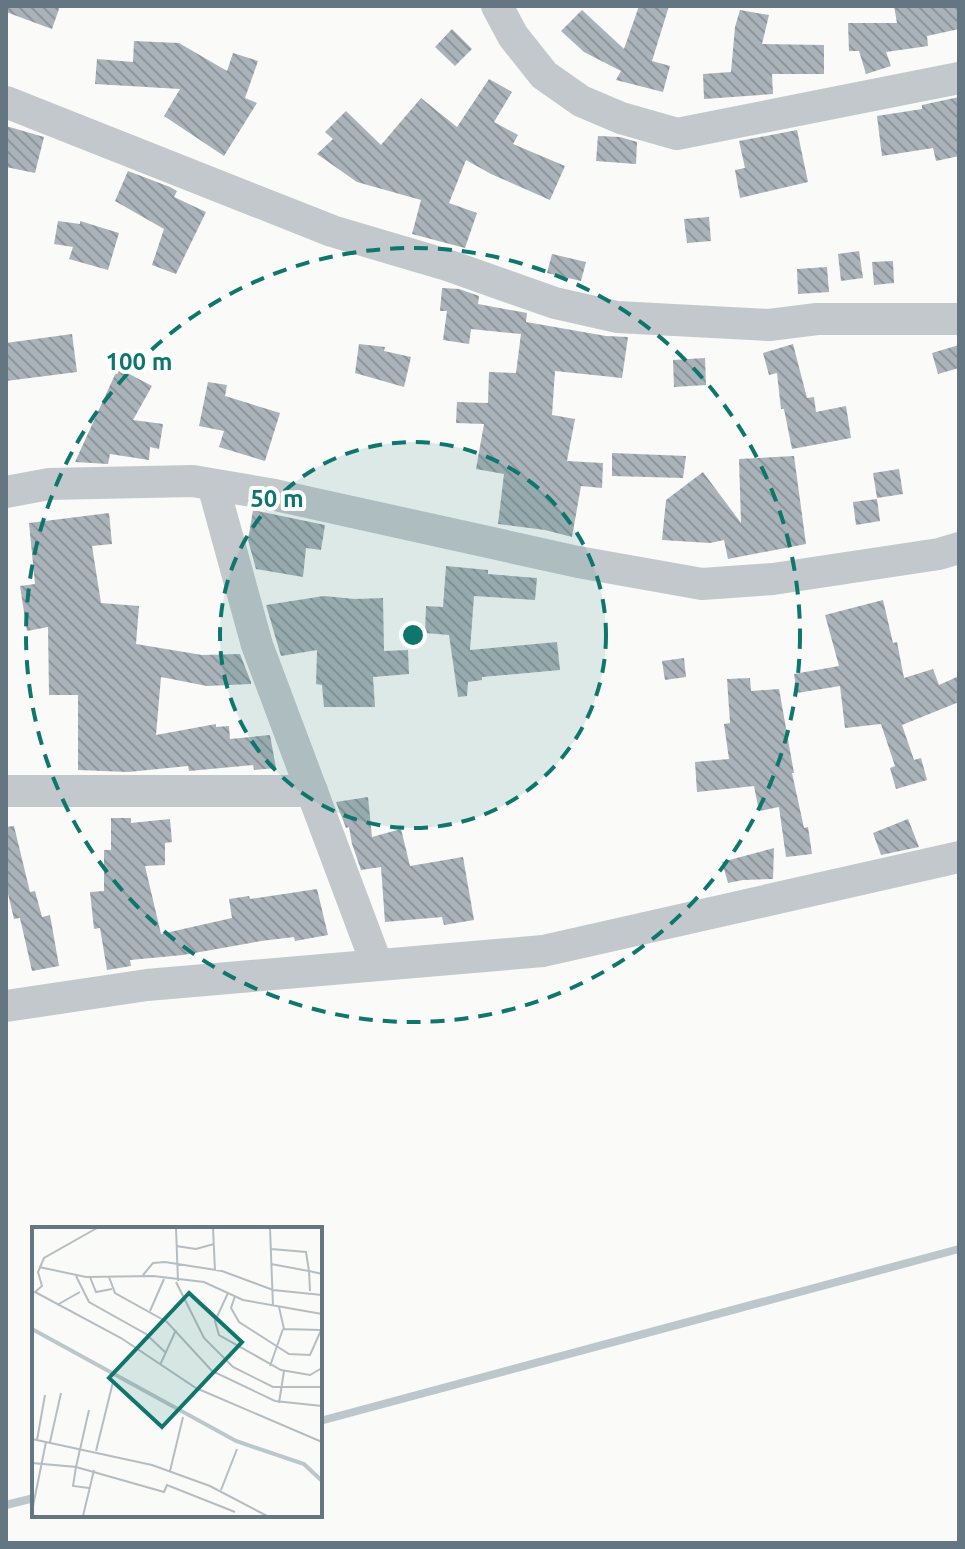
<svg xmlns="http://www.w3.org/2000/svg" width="965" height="1549" viewBox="0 0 965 1549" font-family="Ubuntu,sans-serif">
	<defs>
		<pattern id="building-back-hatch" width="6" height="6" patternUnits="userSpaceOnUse" patternTransform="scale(2)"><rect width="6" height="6" fill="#aab3b9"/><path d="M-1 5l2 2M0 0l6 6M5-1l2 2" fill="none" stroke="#8e969c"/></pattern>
	</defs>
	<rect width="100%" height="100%" fill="#fafaf8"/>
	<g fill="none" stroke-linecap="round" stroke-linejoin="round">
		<g stroke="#bbc7cb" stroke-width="8">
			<polyline points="320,1421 959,1249"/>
			<polyline points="6,1505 34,1498"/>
		</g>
	</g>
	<g fill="url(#building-back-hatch)">
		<polygon points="6,6 60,6 52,29 6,12"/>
		<polygon points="639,6 669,6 652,61 670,66 663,92 616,80 621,71 584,52 561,31 582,10 624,49"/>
		<polygon points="894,6 959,6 959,29 927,36 928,46 886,52 891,66 866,74 859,51 849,51 848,23 897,23"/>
		<polygon points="740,10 769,15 762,44 824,45 824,74 772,74 773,94 704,99 703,74 731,72 735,27"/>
		<polygon points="452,29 472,49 455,66 435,47"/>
		<polygon points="134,41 179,43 227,71 233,53 258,61 245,98 257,103 224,156 164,116 180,89 95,84 97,59 133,62"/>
		<polygon points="489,79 512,92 494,122 518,135 513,144 565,166 550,200 491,174 466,160 449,203 477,213 465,248 412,234 421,200 357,182 317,154 333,139 325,132 346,111 381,145 421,98 457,127"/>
		<polygon points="959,97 959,156 936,161 933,148 882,156 877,116 922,109 922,105"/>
		<polygon points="6,126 44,137 35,173 6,167"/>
		<polygon points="797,130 808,182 740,198 735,170 745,168 739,141"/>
		<polygon points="598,136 620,137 637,142 636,164 596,161"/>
		<polygon points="128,171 170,187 177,191 174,197 206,212 176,274 152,265 164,229 115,201"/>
		<polygon points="709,217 711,241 687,243 684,219"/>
		<polygon points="58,221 80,224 80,221 119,233 108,270 69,259 73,247 54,244"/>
		<polygon points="859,251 863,278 841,281 838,254"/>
		<polygon points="552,254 586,262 581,281 547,273"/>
		<polygon points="893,261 894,283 874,285 872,262"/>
		<polygon points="827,267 829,292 798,294 797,269"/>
		<polygon points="442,288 459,289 479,296 478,304 527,313 526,322 606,336 628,337 622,378 555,371 552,415 575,419 567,461 603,463 602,488 581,486 572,537 545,530 498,524 504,474 476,469 484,424 456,423 457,402 488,403 489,372 516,373 521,334 471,329 469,344 443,340 447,311 440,311"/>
		<polygon points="72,334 77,372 6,381 6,343"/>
		<polygon points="359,344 385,347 384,351 411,357 404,387 355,373"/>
		<polygon points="793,344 807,398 814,397 816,412 846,406 851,438 792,449 784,409 781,409 777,373 769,375 763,353"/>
		<polygon points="959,345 959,368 938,374 932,353"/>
		<polygon points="705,358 706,385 674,387 673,360"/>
		<polygon points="118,368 152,386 133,420 163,424 159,449 150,447 149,460 110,454 108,464 75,462"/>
		<polygon points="208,382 227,385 225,396 280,413 265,461 219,447 224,431 199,426"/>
		<polygon points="612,453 686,456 683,478 612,476"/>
		<polygon points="794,456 806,544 728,559 724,540 710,543 662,540 666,500 703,472 741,523 739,459"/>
		<polygon points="899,469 903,494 877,498 873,473"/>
		<polygon points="877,499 880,521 856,525 853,502"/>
		<polygon points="253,510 325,525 321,550 306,548 303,577 256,569 248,540"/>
		<polygon points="109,513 112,544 92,546 101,603 139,606 136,644 202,655 240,654 251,682 251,684 207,686 161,677 156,735 216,724 216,727 229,726 230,739 270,735 276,768 254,770 253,765 189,771 188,766 128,772 78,770 78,695 49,695 48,627 27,631 20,586 35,584 29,523"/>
		<polygon points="446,566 488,570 488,574 537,578 535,600 474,596 470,650 557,642 560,670 482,677 482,680 468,682 467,696 458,697 449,635 425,633 426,606 443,607"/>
		<polygon points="324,596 355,599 383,598 384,651 408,650 409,674 373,677 375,707 324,707 322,685 316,684 317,650 281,656 266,605"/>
		<polygon points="883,600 893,643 897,642 904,678 933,669 939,685 959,676 959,702 902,725 914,760 921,758 927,780 896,789 890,768 895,766 881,724 845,728 840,686 797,693 794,674 839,666 825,615"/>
		<polygon points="684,658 686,677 665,680 662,661"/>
		<polygon points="750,678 751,691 779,689 794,773 792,773 804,828 808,827 812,854 786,857 779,807 759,811 754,786 697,792 695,762 729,759 724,724 730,723 727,679"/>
		<polygon points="368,797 372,837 401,829 410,866 463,857 474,920 444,925 442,917 385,922 381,867 361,870 352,844 349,827 346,828 336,802"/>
		<polygon points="111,818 131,818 131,823 170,819 172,842 165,843 165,865 145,866 161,934 232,918 229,899 249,896 250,899 317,889 328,935 295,941 294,937 261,941 183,955 130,960 131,966 107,970 100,928 94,929 90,892 104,891 104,850 111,850"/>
		<polygon points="908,819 919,847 881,855 873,833"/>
		<polygon points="14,826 30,892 35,891 42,917 50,915 59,966 32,971 20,918 14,919 6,885 6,827"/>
		<polygon points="774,848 773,879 743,880 728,883 722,862"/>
	</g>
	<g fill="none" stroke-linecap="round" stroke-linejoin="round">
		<g stroke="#c3c8cc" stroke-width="32">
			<polyline points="497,6 513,36 544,75 581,101 621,118 677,134 959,78"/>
			<polyline points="6,102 332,231 447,265 555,303 617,317 769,325 817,319 959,319"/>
			<polyline points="213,485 257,645 377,965"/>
			<polyline points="6,492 49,484 193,481 275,495 578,562 702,584 773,579 939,554 959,548"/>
			<polyline points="6,791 312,791"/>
			<polyline points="6,1006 147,985 543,951 959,857"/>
		</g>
	</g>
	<circle cx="413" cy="635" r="193" fill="#0f766e" fill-opacity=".12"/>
	<g fill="none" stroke="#0f766e" stroke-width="4" stroke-dasharray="14 10">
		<circle cx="413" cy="635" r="193"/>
		<circle cx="413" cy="635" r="387"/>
	</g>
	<g transform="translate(32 1227)">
		<rect width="290" height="290" fill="#fafaf8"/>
		<path fill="none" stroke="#bbc7cb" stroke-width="4" d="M0 102 204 214 272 237 290 254"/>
		<path fill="none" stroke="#b5bdc2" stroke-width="2" d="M65 1 12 31 6 45 10 59 3 65 89 111 164 161 290 215M144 1 146 54M181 1 183 44M238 1 241 79M144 19 164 22 182 17M239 22 274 25 277 44 290 47M239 37 277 44 278 64M7 40 54 50 121 49 172 55 211 73 290 87M111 48 121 36 133 35 190 44 241 63 290 68M44 49 57 75 114 107 133 125M58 50 64 65 80 62M77 50 83 66 135 95 180 144 243 174 290 179M144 55 172 111 201 140 241 160H290M196 66 183 94 187 108 249 143 278 148 290 141M203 69 199 81 207 95 257 127 278 128 290 101M25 78 48 65M247 80 252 102 289 103M118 84 132 52M128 138 144 103M238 139 251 102M247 176 252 144M57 183 44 240 132 265 135 258 203 285M0 212 120 238 178 259 235 289M5 213 13 168M18 215 29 166M64 224 81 155M0 236 44 240 41 259 57 261M138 244 151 190M189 263 205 222M0 284 14 215M51 289 62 243"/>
		<path fill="#0f766e" fill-opacity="0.15" stroke="#0f766e" stroke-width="4" d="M157 66 210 115 130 200 77 151Z"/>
		<rect width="290" height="290" fill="none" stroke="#657683" stroke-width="4"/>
	</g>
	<circle cx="413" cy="635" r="12" fill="#0f766e" stroke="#fff" stroke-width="4"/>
	<g font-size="24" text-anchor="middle" font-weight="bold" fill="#0f766e" stroke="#fff" stroke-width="8" stroke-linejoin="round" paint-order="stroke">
		<text x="139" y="370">100 m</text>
		<text x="277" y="507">50 m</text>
	</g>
	<rect width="965" height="1549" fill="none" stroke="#657683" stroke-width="16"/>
</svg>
